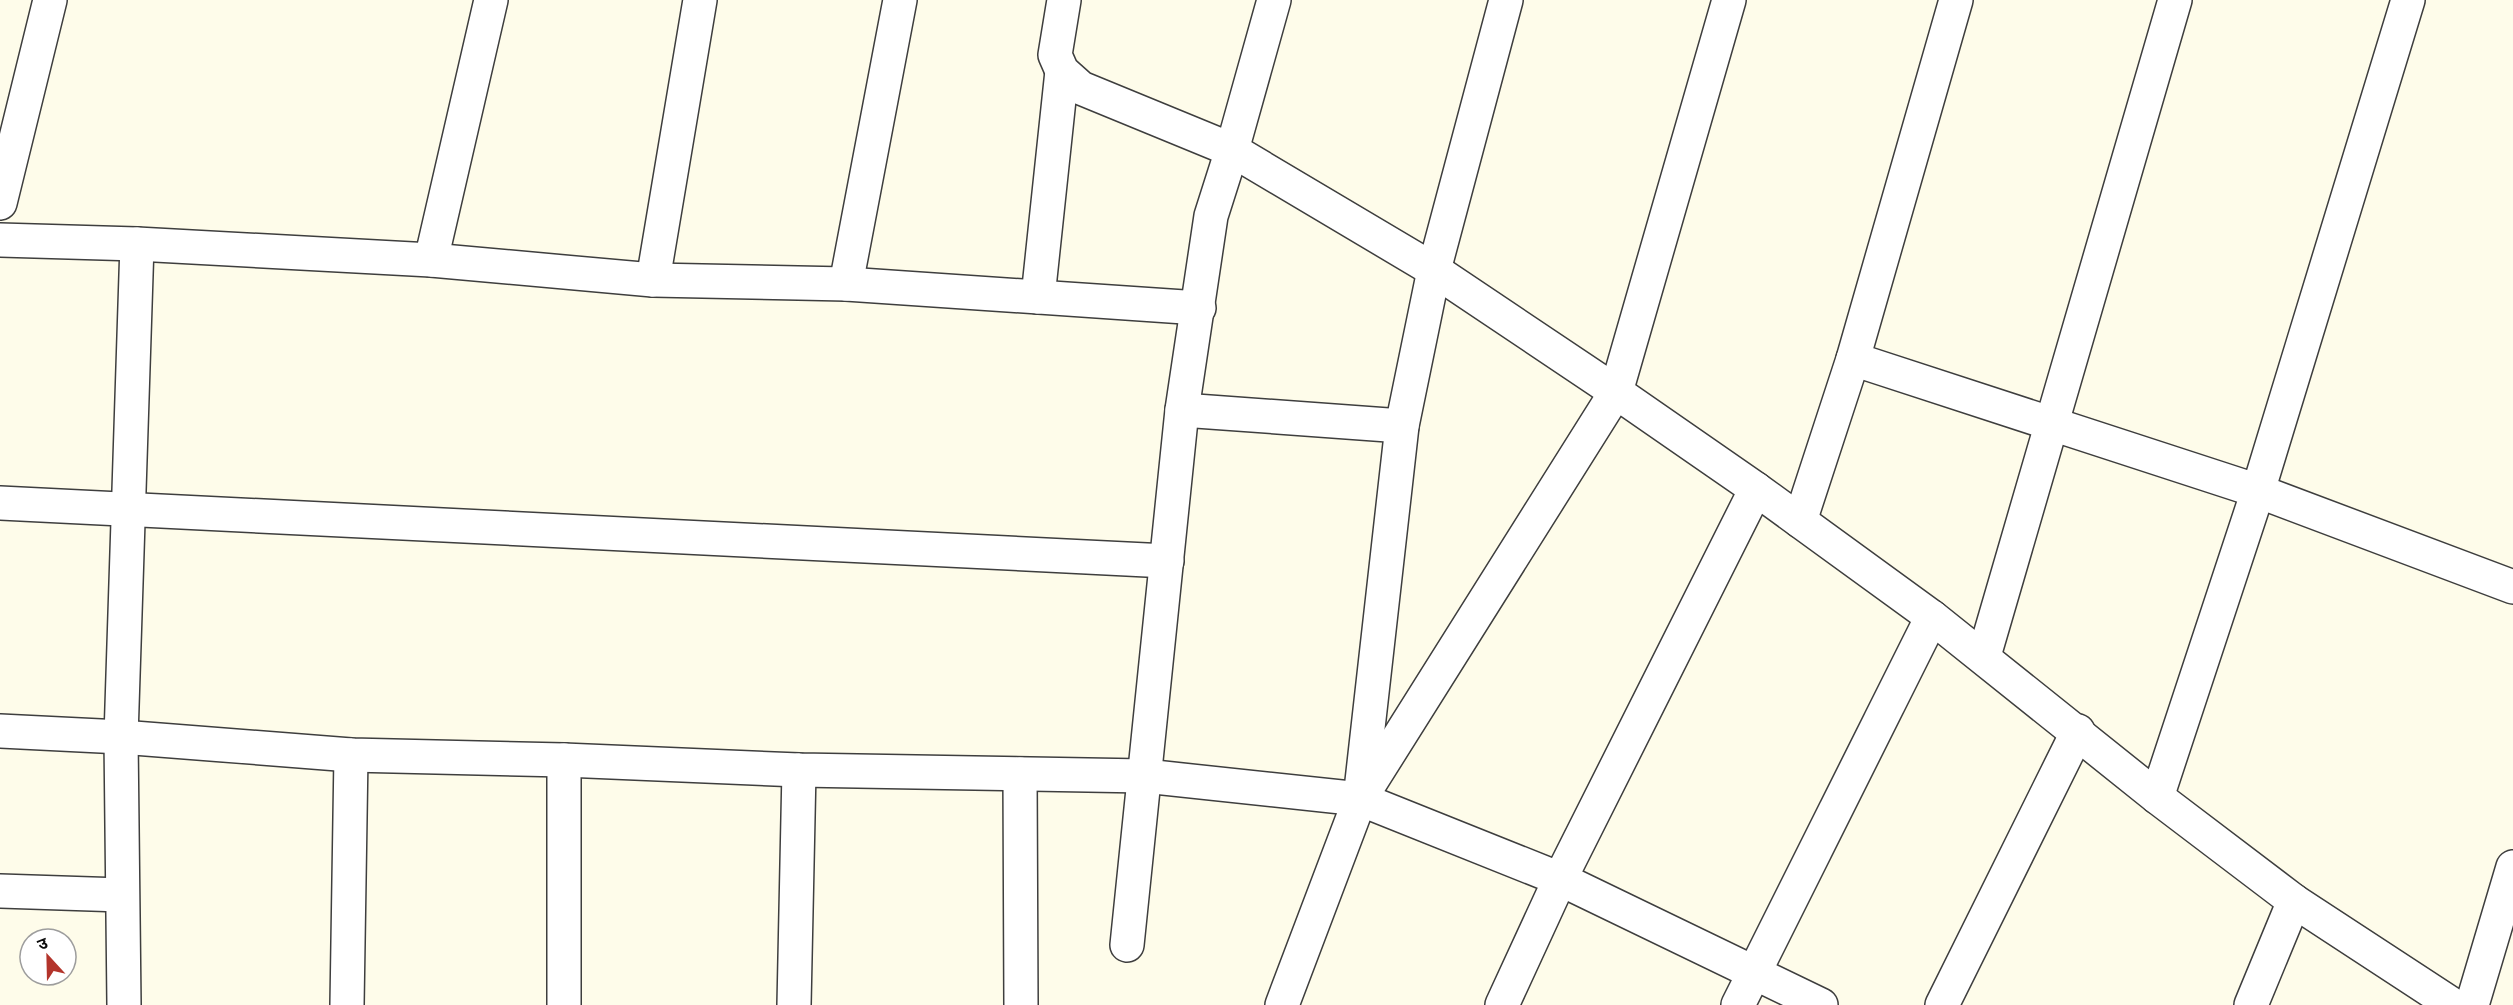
<svg xmlns="http://www.w3.org/2000/svg" width="2513" height="1005" viewBox="0 0 2513 1005" font-family="'Zilla Slab','Noto Sans Devanagari',serif">
	<rect width="100%" height="100%" fill="#fefcea"/>
	<g fill="none" stroke-linecap="round" stroke-linejoin="round">
		<g stroke="#3e3e3e" stroke-width="36">
			<g id="minor">
				<polyline points="1064,0 1055,55 1062,71 1081,88 1232,150 1434,270 1616,392 1756,489 1932,617 2157,797 2294,901 2453,1005"/>
				<polyline points="1506,0 1434,270 1402,426 1360,799 1560,879 1821,1005"/>
				<polyline points="0,203 50,0"/>
				<polyline points="0,240 137,244 431,260 653,280 846,284 1199,308"/>
				<polyline points="431,260 491,0"/>
				<polyline points="653,280 700,0"/>
				<polyline points="846,284 900,0"/>
				<polyline points="1038,297 1062,71"/>
				<polyline points="1853,359 2258,491 2513,587"/>
				<polyline points="1182,410 1402,426"/>
				<polyline points="0,503 1167,561"/>
				<polyline points="1800,521 1853,359 1956,0"/>
				<polyline points="1984,656 2175,0"/>
				<polyline points="0,731 121,737 351,755 564,760 799,770 1145,776 1360,799"/>
				<polyline points="1020,774 1021,1005"/>
				<polyline points="2157,797 2258,491 2408,0"/>
				<polyline points="0,891 122,895"/>
				<polyline points="1127,945 1182,410 1211,216 1232,150 1274,0"/>
				<polyline points="124,1005 121,737 137,244"/>
				<polyline points="347,1005 351,755"/>
				<polyline points="564,1005 564,760"/>
				<polyline points="794,1005 799,770"/>
				<polyline points="1282,1005 1360,799 1616,392 1729,0"/>
				<polyline points="1502,1005 1560,879 1756,489"/>
				<polyline points="1738,1005 1932,617"/>
				<polyline points="1942,1005 2078,731"/>
				<polyline points="2251,1005 2294,901"/>
				<polyline points="2472,1005 2513,867"/>
			</g>
		</g>
		<use href="#minor" stroke="#fff" stroke-width="33"/>
	</g>
	<g transform="translate(48 957) rotate(338)"><circle r="28" fill="#ffffff" stroke="#9d9d9d" stroke-width="1.5"/>
	<path d="M0-4.5L10 22L0 15L-10 22Z" fill="#b3342b"/>
	<text y="-9" font-size="16" font-weight="bold" text-anchor="middle" fill="#0b0b0b">उ</text>
	</g>
</svg>
